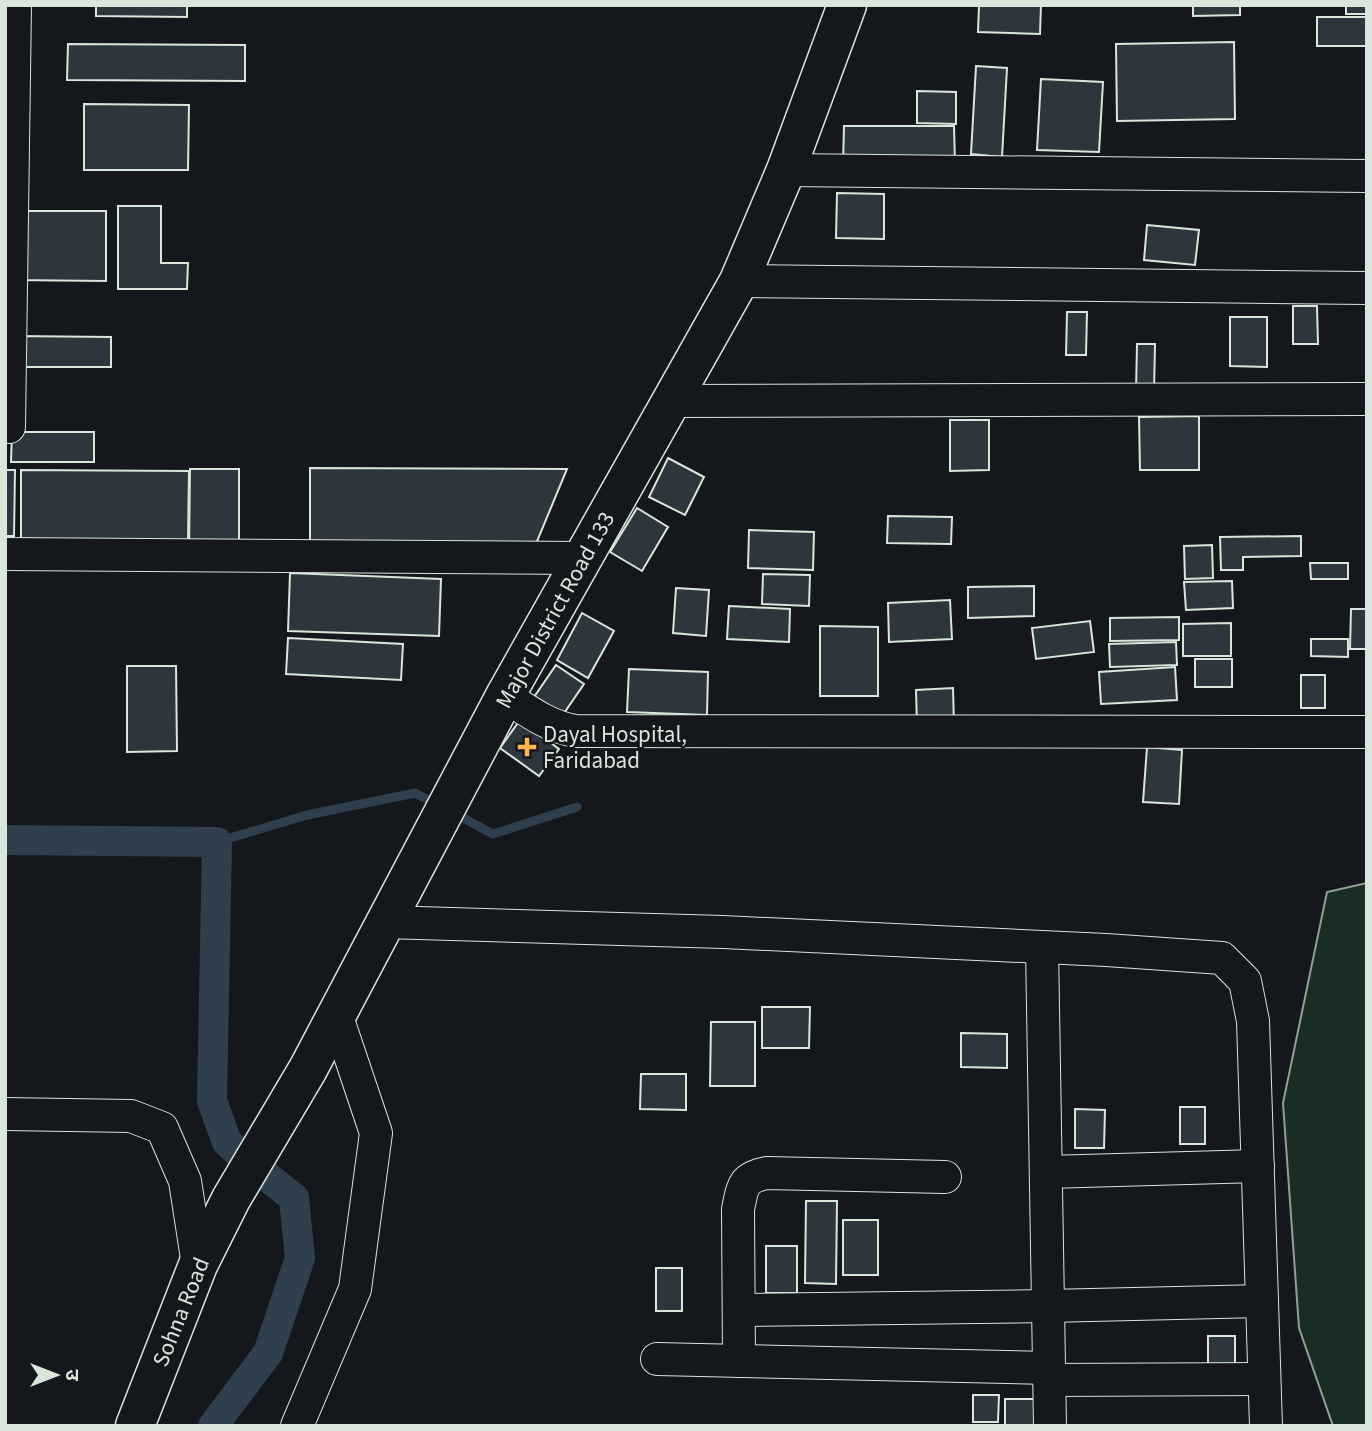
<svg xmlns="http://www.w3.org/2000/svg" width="1372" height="1431" viewBox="0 0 1372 1431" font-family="'Source Sans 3','Noto Sans Devanagari',sans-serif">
	<rect width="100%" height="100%" fill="#14181c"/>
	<polygon fill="#1a2d24" stroke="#939e99" stroke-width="2" points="1367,883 1367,1426 1333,1426 1299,1328 1283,1103 1327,892"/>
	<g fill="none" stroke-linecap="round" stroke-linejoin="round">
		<g stroke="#2f3f4d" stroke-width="9">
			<polyline points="452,812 493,834 577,807"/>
			<polyline points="217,842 307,815 415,793 436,804"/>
		</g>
		<polyline stroke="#2f3f4d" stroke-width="30" points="5,840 217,842 212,1101 227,1142 251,1164 294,1198 300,1258 268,1353 213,1426"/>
	</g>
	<g fill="#2c363c" stroke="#d8e6dc" stroke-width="2">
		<polygon points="96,5 187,5 187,17 96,16"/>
		<polygon points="979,5 1041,5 1040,34 978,32"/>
		<polygon points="1193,5 1240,5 1240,15 1193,16"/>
		<rect x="1346" y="5" width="21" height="9"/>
		<rect x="1317" y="17" width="50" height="29"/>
		<polygon points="1234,42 1235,119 1117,121 1116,44"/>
		<polygon points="68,44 245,45 245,81 67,80"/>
		<polygon points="976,66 1007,68 1002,157 971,154"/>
		<polygon points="1041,79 1103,82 1099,152 1037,150"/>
		<polygon points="917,91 956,92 956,124 917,123"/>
		<polygon points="84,104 189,105 188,170 84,170"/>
		<polygon points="844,126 954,126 955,164 843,164"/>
		<polygon points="837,193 884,194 884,239 836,238"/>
		<polygon points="118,206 161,206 161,263 188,263 187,289 118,289"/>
		<polygon points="11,211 106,211 106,281 11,280"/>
		<polygon points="1147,225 1199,230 1195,265 1144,260"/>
		<polygon points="1293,306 1317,306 1318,344 1293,344"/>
		<polygon points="1067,312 1087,312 1086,355 1066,355"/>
		<polygon points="1230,317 1267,317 1267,367 1230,366"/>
		<polygon points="15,336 111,337 111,367 15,367"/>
		<polygon points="1137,344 1155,344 1154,392 1136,392"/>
		<polygon points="1199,416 1199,470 1140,470 1139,417"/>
		<polygon points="950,420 989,420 989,470 950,471"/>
		<polygon points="12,432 94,432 94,462 11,462"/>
		<polygon points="668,458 704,477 685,515 649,497"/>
		<polygon points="310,468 567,469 533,551 310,551"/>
		<polygon points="190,469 239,469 239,552 189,552"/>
		<polygon points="5,470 15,470 14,536 5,536"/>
		<polygon points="21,470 189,471 188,541 21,540"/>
		<polygon points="637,508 668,527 642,571 610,552"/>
		<polygon points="888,516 952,517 951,544 887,543"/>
		<polygon points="749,530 814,532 813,570 748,568"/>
		<polygon points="1301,536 1301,556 1243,557 1243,570 1221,570 1220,537"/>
		<polygon points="1212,545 1213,578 1185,579 1184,546"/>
		<polygon points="1310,563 1348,563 1348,579 1311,579"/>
		<polygon points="290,573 441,579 439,636 288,631"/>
		<polygon points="763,574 810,575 809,606 762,604"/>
		<polygon points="1232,581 1233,608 1186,610 1184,582"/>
		<polygon points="1034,586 1034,616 968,618 968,587"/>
		<polygon points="676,588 709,590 706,636 673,633"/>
		<polygon points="950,600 952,639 889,642 888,603"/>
		<polygon points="729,606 790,609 789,642 727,639"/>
		<polygon points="1351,609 1367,609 1367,649 1350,649"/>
		<polygon points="582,613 614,631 588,678 557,660"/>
		<polygon points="1179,617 1179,640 1110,641 1110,618"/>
		<polygon points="1090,621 1094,652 1036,659 1032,628"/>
		<polygon points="1231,623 1231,656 1183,656 1183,624"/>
		<polygon points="820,626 878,627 878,696 820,696"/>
		<polygon points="288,638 403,644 401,680 286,674"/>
		<polygon points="1311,639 1348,639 1348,657 1311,656"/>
		<polygon points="1176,642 1177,665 1110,667 1109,644"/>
		<rect x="1195" y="659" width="37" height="28"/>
		<polygon points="556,665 584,684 560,719 532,700"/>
		<polygon points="127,666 176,666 177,751 127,752"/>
		<polygon points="1175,667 1177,700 1101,704 1099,672"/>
		<polygon points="629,669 708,672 707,715 627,712"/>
		<rect x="1301" y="675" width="24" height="33"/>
		<polygon points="953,688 954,724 917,726 916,690"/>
		<polygon points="520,720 559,749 539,776 500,748"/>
		<polygon points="1147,747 1182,750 1179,804 1143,802"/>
		<polygon points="762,1007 810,1007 809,1048 762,1048"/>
		<polygon points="711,1022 755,1022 755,1086 710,1086"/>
		<polygon points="961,1033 1007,1034 1007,1068 961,1067"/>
		<polygon points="641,1074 686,1074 686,1110 640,1109"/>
		<rect x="1180" y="1107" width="25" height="37"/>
		<polygon points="1075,1109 1105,1110 1104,1148 1075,1148"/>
		<polygon points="806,1201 837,1201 836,1284 805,1283"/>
		<rect x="843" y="1220" width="35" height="55"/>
		<rect x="766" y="1246" width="31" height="47"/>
		<rect x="656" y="1268" width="26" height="43"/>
		<rect x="1208" y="1336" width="27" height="28"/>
		<polygon points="973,1395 999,1395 998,1422 973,1422"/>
		<rect x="1005" y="1399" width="33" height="27"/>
	</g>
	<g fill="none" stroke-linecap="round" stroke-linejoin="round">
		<g stroke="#d8e6dc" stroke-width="34">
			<g id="minor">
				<polyline points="786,170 1367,176"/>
				<polyline points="739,281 1367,288"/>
				<polyline points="671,401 1367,399"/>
				<polyline points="9,427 15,5"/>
				<polyline points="5,554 583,558"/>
				<path d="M505 696C528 711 549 727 576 731L1367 732"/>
				<polyline points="385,922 723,932 1106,950 1222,958 1245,981 1253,1021 1266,1426"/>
				<polyline points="1042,947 1050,1426"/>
				<polyline points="5,1114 131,1116 162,1128 185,1181 198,1265"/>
				<polyline points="1047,1172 1258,1166"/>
				<polyline points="739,1310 1048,1306 1262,1301"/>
				<polyline points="657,1359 1049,1368"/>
				<path d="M739 1361 738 1209C743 1186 742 1178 767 1173L945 1177"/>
				<polyline points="1049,1380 1264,1379"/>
				<polyline points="297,1426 355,1289 376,1133 336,1014"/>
			</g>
		</g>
		<g stroke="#d8e6dc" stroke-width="41">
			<polyline id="major" points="135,1426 198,1265 231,1199 308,1069 505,696 739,281 786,170 847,5"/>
		</g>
		<use href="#minor" stroke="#14181c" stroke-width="32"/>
		<use href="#major" stroke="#14181c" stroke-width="38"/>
	</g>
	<path fill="#ffb74d" stroke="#14181c" stroke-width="2.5" d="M523.5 736.5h7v7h7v7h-7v7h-7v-7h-7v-7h7z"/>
	<g text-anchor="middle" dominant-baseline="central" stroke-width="5" stroke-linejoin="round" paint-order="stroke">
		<g font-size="23" fill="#d8e6dc" stroke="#14181c">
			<text transform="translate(555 610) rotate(-61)">Major District Road 133</text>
			<text transform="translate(181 1312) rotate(-68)">Sohna Road</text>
		</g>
		<g font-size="23" fill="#d8e6dc" stroke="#14181c" text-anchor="start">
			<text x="543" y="734">Dayal Hospital,<tspan x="543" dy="26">Faridabad</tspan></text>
		</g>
	</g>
	<rect width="1372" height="1431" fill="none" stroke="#d8e6dc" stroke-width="14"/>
	<g transform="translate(56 1375) rotate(90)" stroke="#14181c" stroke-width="5" paint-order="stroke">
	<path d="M0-5L12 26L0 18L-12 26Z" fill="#d8e6dc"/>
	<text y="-10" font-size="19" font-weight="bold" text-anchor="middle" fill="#d8e6dc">उ</text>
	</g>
</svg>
